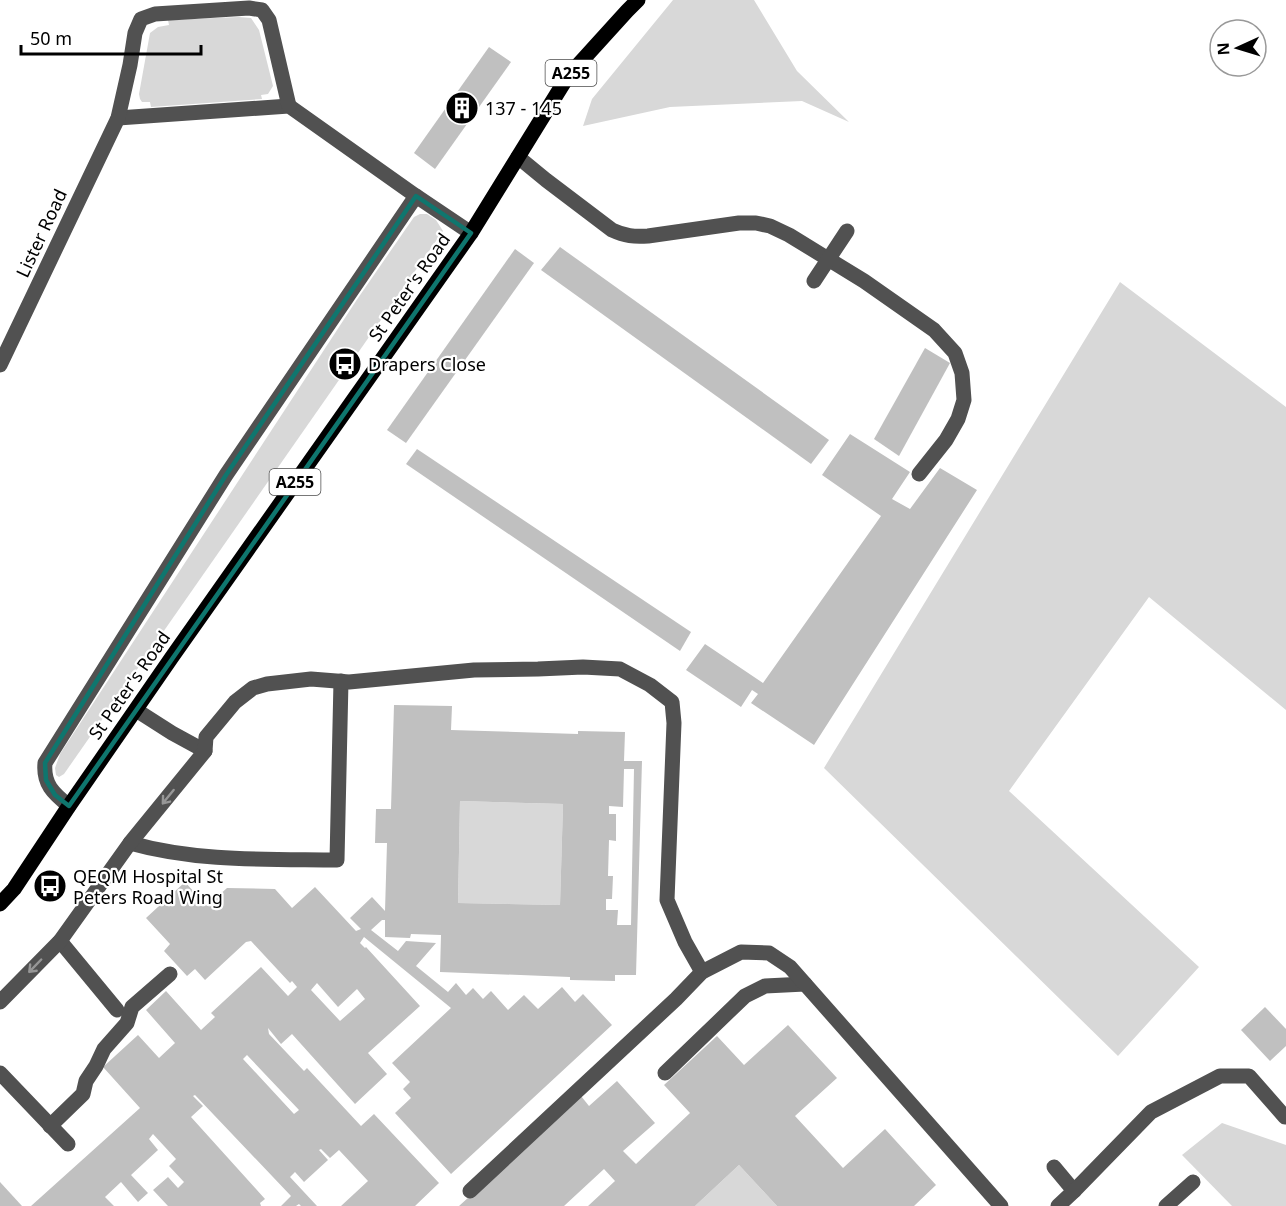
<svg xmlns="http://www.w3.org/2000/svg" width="1286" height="1206" viewBox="0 0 1286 1206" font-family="'Noto Sans',sans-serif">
	<rect width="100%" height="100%" fill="#fff"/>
	<g fill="#d8d8d8">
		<polygon points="673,0 754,0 797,71 849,122 802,101 670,107 583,126 592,99"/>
		<polygon points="239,17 251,18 259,30 273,86 268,94 261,95 262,99 151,107 150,102 142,102 140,99 139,94 150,33 158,27 169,25 168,20"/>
		<polygon points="420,214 427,214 436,220 443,231 64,774 59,777 56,775 55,768 60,754 356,301 414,217"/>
		<polygon points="1120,282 1286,407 1286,710 1149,597 1009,791 1199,967 1118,1056 824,768"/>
		<polygon points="460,801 563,804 560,905 458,903"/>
		<polygon points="1222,1123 1286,1145 1286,1206 1232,1206 1182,1155"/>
		<polygon points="739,1165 777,1206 695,1206"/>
	</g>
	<g fill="#c0c0c0" fill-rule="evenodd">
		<polygon points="489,47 511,62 435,169 414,153"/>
		<polygon points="560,247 829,440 811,464 541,270"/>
		<polygon points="515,249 534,263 406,443 387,430"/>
		<polygon points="925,348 950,363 899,456 874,439"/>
		<polygon points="850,434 910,472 892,499 910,509 940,468 977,490 814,745 751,703 758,694 752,690 741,707 686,670 705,644 763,683 881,516 822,475"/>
		<polygon points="417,449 691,632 680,651 406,464"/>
		<path d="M394 705 452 706 451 730 578 734V731L625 732 624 761H642L636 975H615V981L570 980V977L440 972 441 935 411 934 410 938 385 937V920H382L371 930 398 951 406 941 436 943 416 966 448 992 456 983 466 995 473 988 483 999 491 991 508 1010 524 995 538 1009 562 987 575 1002 583 994 612 1025 451 1174 395 1113 411 1098 403 1089 410 1082 392 1063 451 1008 364 937 360 943 365 948 366 947 420 1006 368 1053 387 1074 355 1104 292 1034 281 1044 268 1028 269 1034 304 1071 307 1068 361 1126 374 1114 439 1183 415 1206H341L368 1181 339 1150 330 1158 321 1149 319 1150 328 1160 304 1182 295 1172 290 1177 317 1206H301L299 1204 296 1206H281L291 1196 195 1095 193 1096 203 1106 191 1117 265 1199 260 1203 261 1206H168L153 1190 168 1177 178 1188 184 1182 169 1166 176 1159 153 1134 149 1139 158 1150 131 1175 148 1193 138 1202 121 1182 105 1197 114 1206H31L140 1108 103 1067 138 1035 159 1058 175 1043 146 1010 166 991 201 1030 215 1017 211 1013 261 967 288 996 297 987 292 981 290 983 251 941 246 942 205 980 195 969 187 976 164 951 170 944 146 918 185 882 207 906 227 888 275 889 292 908 315 887 356 931 361 929 350 918 372 897 385 911 387 843H375L376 809H391ZM624 769H634L631 925H617L618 910H606V899H612L613 876H608L609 840 616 841V814H609V806L623 807ZM460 801 563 804 560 905 458 903ZM317 983 338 1007 357 989 365 999 340 1021 311 990ZM247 1055 299 1110 294 1114 243 1059Z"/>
		<polygon points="1265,1007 1286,1029 1286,1046 1270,1061 1241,1030"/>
		<polygon points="788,1025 837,1078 795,1116 843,1168 885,1129 936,1185 914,1206 777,1206 739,1165 695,1206 588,1206 615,1181 604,1169 564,1206 459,1206 581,1096 589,1106 617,1081 655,1123 623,1151 636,1164 690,1113 664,1085 717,1036 744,1065"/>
		<polygon points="0,1182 22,1206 0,1206"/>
	</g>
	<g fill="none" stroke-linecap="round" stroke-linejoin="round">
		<g stroke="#515151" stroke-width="15">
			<polyline points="118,118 289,106 416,196 471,233"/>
			<path d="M518 157 546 180 612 230C625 236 634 237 648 236L739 223H756L770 226 789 235 864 281 934 330 955 353 962 373 964 400 958 419 946 440 919 474"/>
			<polyline points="814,281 847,231"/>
			<polyline points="0,365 118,118 130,65 135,33 141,19 155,14 249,8 262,10 269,20 289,106"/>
			<polyline points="136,710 172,733 205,751"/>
			<path d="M69 806C53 793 43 784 45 763L226 475 416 196"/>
			<path d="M130 843C197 862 268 859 337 860L341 681"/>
			<polyline points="60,941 117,1010"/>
			<polyline points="0,1002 60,941 130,843 205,751 206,737 235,702 253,688 267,684 311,679 349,682 474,670 538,669 583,667 620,669 650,685 672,702 674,723 667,900 685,942 702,972"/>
			<polyline points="0,1073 68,1144"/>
			<polyline points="665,1073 745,996 765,986 805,984"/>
			<polyline points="50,1126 83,1094 86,1081 96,1066 104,1049 127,1023 132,1007 170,974"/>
			<polyline points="1054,1167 1074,1191"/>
			<polyline points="470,1191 676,999 702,972 741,952 769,953 790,967 1001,1206"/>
			<polyline points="1058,1206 1074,1191 1151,1112 1220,1076 1249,1076 1285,1117 1286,1117"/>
			<polyline points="1166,1206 1193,1182"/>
		</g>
		<polyline stroke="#000" stroke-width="15" points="0,904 14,889 69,806 172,657 471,233 568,76 627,11 638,0"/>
	</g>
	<defs><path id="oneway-shaft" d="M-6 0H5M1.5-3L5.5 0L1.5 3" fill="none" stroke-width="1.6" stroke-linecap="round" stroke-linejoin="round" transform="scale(1.5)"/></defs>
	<g stroke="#979797">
		<use href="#oneway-shaft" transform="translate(168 797) rotate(129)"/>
		<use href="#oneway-shaft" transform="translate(35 966) rotate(134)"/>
	</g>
	<path fill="none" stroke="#0f766e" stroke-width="4.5" stroke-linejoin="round" d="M416 196 471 233 69 806 55 795 46 780 45 763 226 475Z"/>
	<defs>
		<g id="building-disc" transform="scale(1.725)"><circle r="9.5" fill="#000" stroke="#fff"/><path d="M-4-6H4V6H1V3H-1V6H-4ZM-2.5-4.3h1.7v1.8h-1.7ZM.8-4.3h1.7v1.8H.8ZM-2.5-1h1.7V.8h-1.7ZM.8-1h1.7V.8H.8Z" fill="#fff"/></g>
		<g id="bus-disc" transform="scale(1.725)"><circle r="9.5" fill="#000" stroke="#fff"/><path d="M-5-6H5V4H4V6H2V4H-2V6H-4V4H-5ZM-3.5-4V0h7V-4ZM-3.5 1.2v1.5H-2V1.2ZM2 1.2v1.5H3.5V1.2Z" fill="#fff"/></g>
	</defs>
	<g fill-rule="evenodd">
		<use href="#building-disc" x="462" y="108"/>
		<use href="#bus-disc" x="345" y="364"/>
		<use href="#bus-disc" x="50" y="886"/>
	</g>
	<g text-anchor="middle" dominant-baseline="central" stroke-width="4.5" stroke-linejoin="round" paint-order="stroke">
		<g fill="#fff" stroke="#4c4c4c" stroke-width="1.5">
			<rect x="545.5" y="60" width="51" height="26" rx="4.5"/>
			<rect x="269.5" y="469" width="51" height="26" rx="4.5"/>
		</g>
		<g font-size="16" font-weight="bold" fill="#000">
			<text x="571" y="73">A255</text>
			<text x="295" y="482">A255</text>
		</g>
		<g font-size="18" fill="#000" stroke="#fff" text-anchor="start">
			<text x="485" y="108">137 - 145</text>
			<text x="368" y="364">Drapers Close</text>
			<text x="73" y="876">QEQM Hospital St<tspan x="73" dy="21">Peters Road Wing</tspan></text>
		</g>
		<g font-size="18" fill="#000" stroke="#fff">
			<text transform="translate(41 233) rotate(-65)">Lister Road</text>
			<text transform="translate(409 287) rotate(-55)">St Peter's Road</text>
			<text transform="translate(129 685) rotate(-55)">St Peter's Road</text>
		</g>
	</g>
	<g transform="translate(1238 48) rotate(266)"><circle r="28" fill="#ffffff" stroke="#999999" stroke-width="1.5"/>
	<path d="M0-4.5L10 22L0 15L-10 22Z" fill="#000000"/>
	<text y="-9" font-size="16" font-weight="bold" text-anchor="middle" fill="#000000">N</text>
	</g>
	<path d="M21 45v9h180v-9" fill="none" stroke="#000000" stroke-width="3"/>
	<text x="30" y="45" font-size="18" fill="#000000" stroke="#ffffff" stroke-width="4.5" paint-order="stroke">50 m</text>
</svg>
